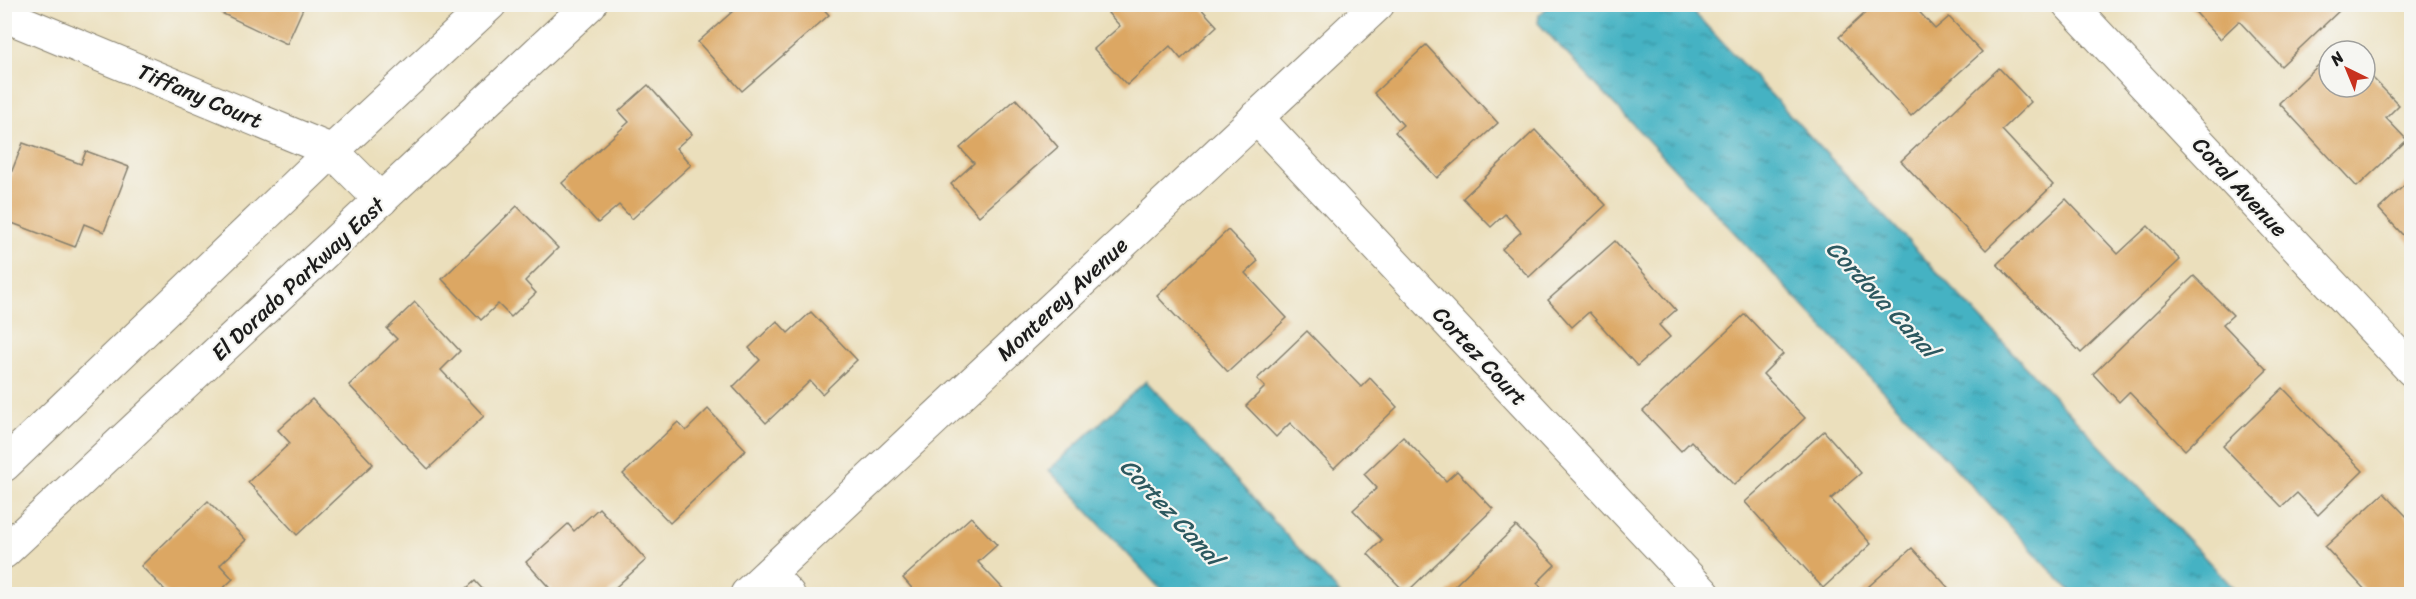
<svg xmlns="http://www.w3.org/2000/svg" width="2416" height="599" viewBox="0 0 2416 599" font-family="Sriracha,sans-serif">
	<defs>
		<pattern id="water-ripples" width="26" height="14" patternUnits="userSpaceOnUse" patternTransform="scale(1.5)"><rect width="26" height="14" fill="#45b2c3"/><path d="M2 4q2-2 4 0t4 0M15 11q2-2 4 0t4 0" fill="none" stroke="#39909e"/></pattern>
	</defs>
	<rect width="100%" height="100%" fill="#f6f6f2"/>
	<filter id="ink" filterUnits="userSpaceOnUse"><feTurbulence type="fractalNoise" baseFrequency=".0167" numOctaves="2"/><feDisplacementMap in="SourceGraphic" scale="12" xChannelSelector="R" yChannelSelector="G"/><feConvolveMatrix kernelMatrix="1 2 1 2 8 2 1 2 1" color-interpolation-filters="sRGB"/></filter>
	<filter id="wash" filterUnits="userSpaceOnUse"><feTurbulence type="fractalNoise" baseFrequency=".008" numOctaves="4" result="noise"/><feDisplacementMap in="SourceGraphic" scale="24" xChannelSelector="R" yChannelSelector="G"/><feGaussianBlur stdDeviation="1.35" result="paint"/><feColorMatrix in="noise" values="0 0 0 0 0 0 0 0 0 0 0 0 0 0 0 0 0 1.4 0 .05"/><feComposite in="paint" operator="in"/></filter>
	<g filter="url(#wash)">
		<rect width="100%" height="100%" fill="#ebdfbc"/>
		<g fill="url(#water-ripples)" stroke="#306770" stroke-width="1.5">
			<polygon points="1550,5 1687,5 2239,594 2073,594 1538,23 1539,15"/>
			<polygon points="1146,381 1340,594 1165,594 1049,470"/>
		</g>
		<g id="blocks">
			<g fill="#dca764">
				<polygon points="225,4 305,4 287,44 221,13"/>
				<polygon points="741,4 819,4 829,15 742,91 698,42"/>
				<polygon points="1117,4 1197,4 1217,26 1181,59 1170,46 1127,85 1094,49 1120,26 1108,13"/>
				<polygon points="1875,4 1912,4 1935,29 1949,17 1982,52 1911,116 1839,37"/>
				<polygon points="2188,4 2335,4 2340,10 2281,66 2239,21 2220,39"/>
				<polygon points="1426,45 1498,123 1437,178 1395,132 1403,125 1374,93"/>
				<polygon points="2329,55 2329,87 2365,87 2365,70 2399,105 2386,118 2407,140 2357,187 2279,103"/>
				<polygon points="1999,68 2031,102 2002,130 2053,185 1986,250 1901,161"/>
				<polygon points="648,85 692,134 676,148 691,165 632,219 619,205 598,223 562,183 629,122 619,111"/>
				<polygon points="1016,99 1058,147 979,216 951,184 974,163 960,148"/>
				<polygon points="1535,130 1606,205 1529,277 1502,249 1521,232 1505,214 1491,227 1463,198"/>
				<polygon points="23,143 81,164 86,151 129,167 104,232 84,224 75,247 4,220 4,191"/>
				<polygon points="2412,178 2412,245 2379,209"/>
				<polygon points="2066,199 2118,254 2148,226 2180,260 2081,353 1997,264"/>
				<polygon points="517,206 558,248 525,281 536,293 511,317 498,304 481,320 442,279"/>
				<polygon points="1228,230 1258,261 1245,273 1287,318 1228,372 1157,296"/>
				<polygon points="1615,241 1676,310 1659,325 1670,337 1637,366 1589,312 1572,327 1548,300"/>
				<polygon points="2194,276 2233,315 2223,324 2267,370 2185,450 2129,392 2119,402 2093,374"/>
				<polygon points="415,302 460,351 441,370 484,416 428,469 349,385 397,339 387,329"/>
				<polygon points="811,312 857,360 822,394 810,381 766,423 733,387 760,360 749,348 777,321 788,333"/>
				<polygon points="1745,314 1783,354 1763,374 1805,418 1734,485 1691,441 1681,451 1643,411"/>
				<polygon points="1307,331 1361,387 1370,378 1397,407 1334,468 1290,423 1276,437 1246,406 1265,387 1257,379"/>
				<polygon points="2283,388 2363,471 2318,515 2297,493 2282,507 2223,446"/>
				<polygon points="312,399 373,464 297,535 248,482 290,443 278,430"/>
				<polygon points="708,409 746,450 670,523 623,474 678,422 686,431"/>
				<polygon points="1824,431 1861,473 1831,499 1871,544 1823,588 1745,502"/>
				<polygon points="1403,437 1446,481 1457,471 1493,509 1406,593 1368,554 1382,540 1353,510 1377,488 1364,474"/>
				<polygon points="2384,493 2412,522 2412,594 2369,594 2325,547"/>
				<polygon points="208,501 246,540 220,565 233,579 217,594 169,594 141,566"/>
				<polygon points="599,508 646,560 608,594 555,594 526,562 568,524 574,531"/>
				<polygon points="971,517 997,545 978,562 1008,594 917,594 903,578"/>
				<polygon points="1516,526 1555,565 1537,583 1548,594 1446,594"/>
				<polygon points="1912,548 1954,594 1860,594"/>
				<polygon points="475,581 487,594 460,594"/>
			</g>
		</g>
	</g>
	<g filter="url(#ink)">
		<use href="#blocks" fill-opacity="0" stroke="#847e6c" stroke-width="1.5"/>
		<g fill="none" stroke-linecap="round" stroke-linejoin="round">
			<g stroke="#847e6c" stroke-width="35">
				<g id="street">
					<polyline points="2069,4 2412,370"/>
					<polyline points="4,15 332,151 381,200"/>
					<polyline points="1256,117 1704,594"/>
					<polyline points="769,574 788,594"/>
					<polyline points="747,594 1378,4"/>
				</g>
			</g>
			<g stroke="#847e6c" stroke-width="35">
				<g id="secondary">
					<polyline points="4,465 332,151 490,4"/>
					<polyline points="4,552 590,4"/>
				</g>
			</g>
			<use href="#street" stroke="#fff" stroke-width="33"/>
			<use href="#secondary" stroke="#fff" stroke-width="33"/>
		</g>
	</g>
	<g text-anchor="middle" dominant-baseline="central" stroke-width="4.5" stroke-linejoin="round" paint-order="stroke">
		<g font-size="22" fill="#1c1c1c" stroke="#f6f6f2">
			<text transform="translate(200 96) rotate(23)">Tiffany Court</text>
			<text transform="translate(2240 187) rotate(47)">Coral Avenue</text>
			<text transform="translate(298 279) rotate(-43)">El Dorado Parkway East</text>
			<text transform="translate(1062 299) rotate(-43)">Monterey Avenue</text>
			<text transform="translate(1480 356) rotate(47)">Cortez Court</text>
		</g>
		<g font-size="24" font-style="italic" fill="#2c585f" stroke="#f6f6f2">
			<text transform="translate(1882 299) rotate(47)">Cordova Canal</text>
			<text transform="translate(1171 512) rotate(47)">Cortez Canal</text>
		</g>
	</g>
	<rect width="2416" height="599" fill="none" stroke="#f6f6f2" stroke-width="24"/>
	<g transform="translate(2347 69) rotate(317)"><circle r="28" fill="#f6f6f2" stroke="#9f9f9c" stroke-width="1.5"/>
	<path d="M0-4.5L10 22L0 15L-10 22Z" fill="#c8321e"/>
	<text y="-9" font-size="16" font-weight="bold" text-anchor="middle" fill="#1c1c1c">N</text>
	</g>
</svg>
